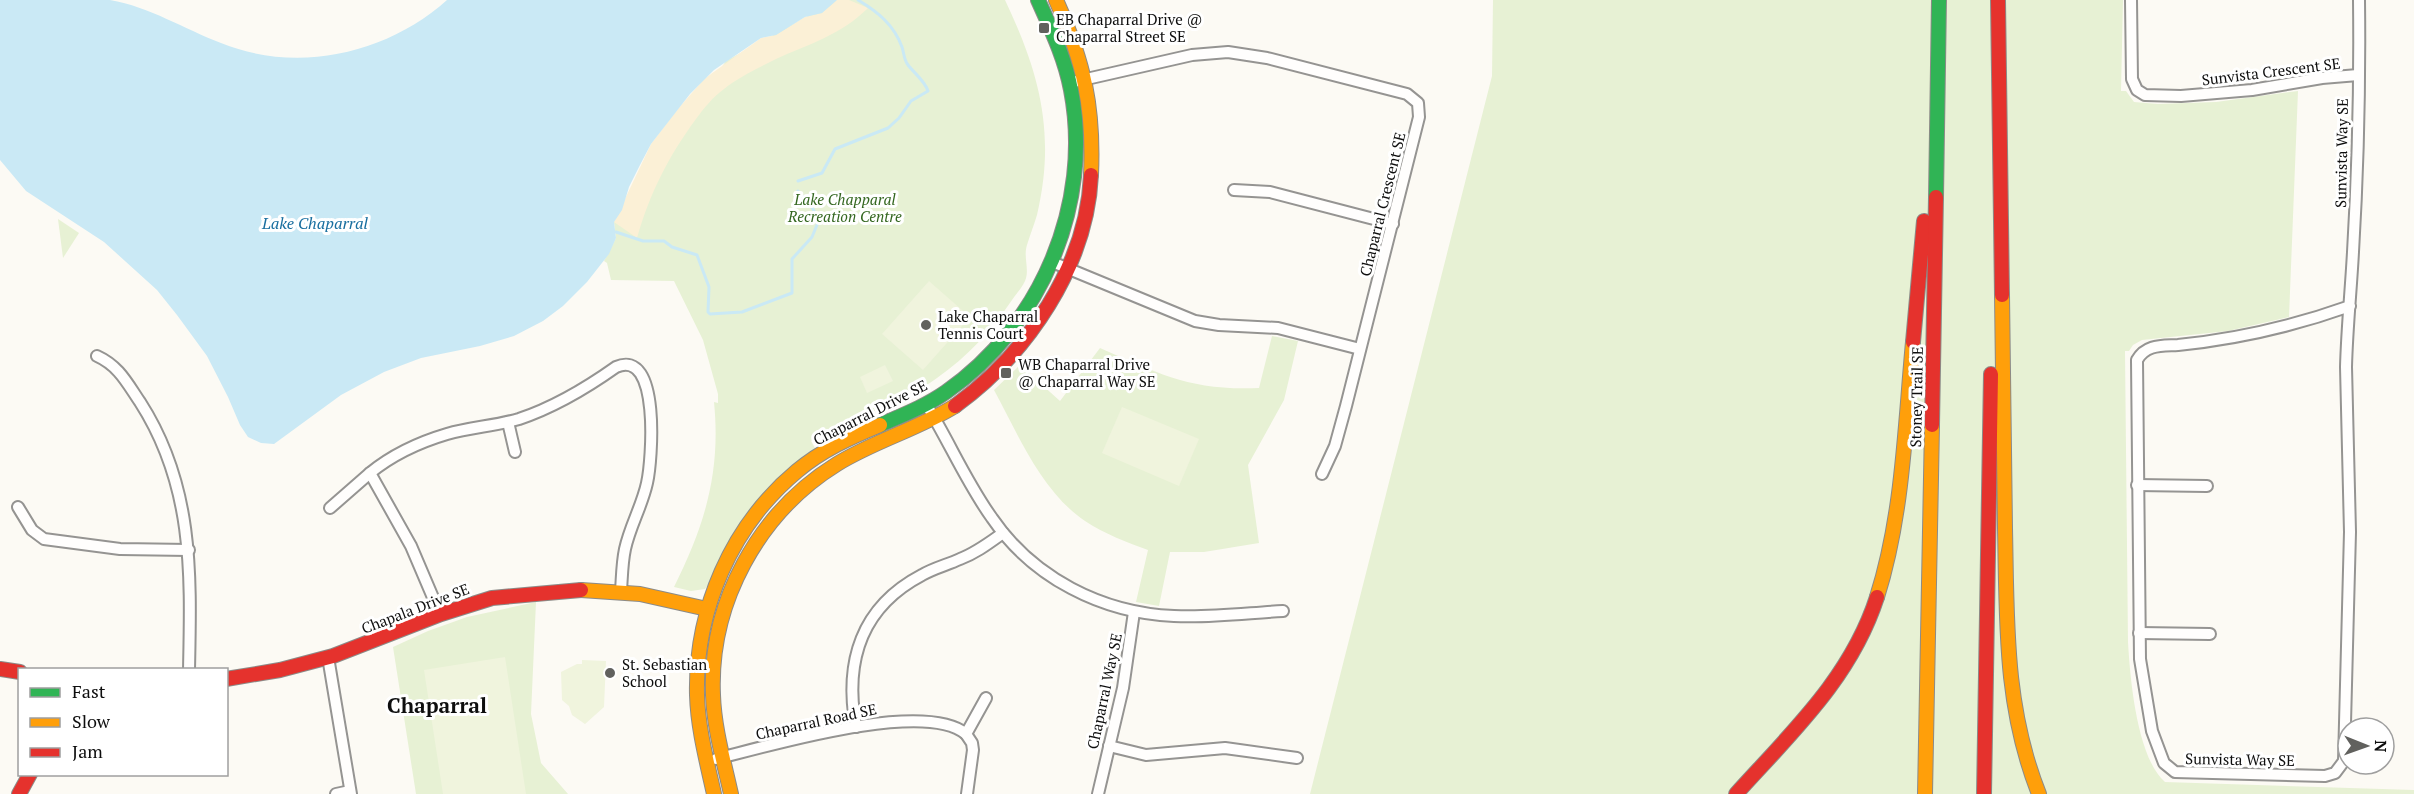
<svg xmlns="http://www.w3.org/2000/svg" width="2414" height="794" viewBox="0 0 2414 794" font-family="'PT Serif',serif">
	<rect width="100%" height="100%" fill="#fcfaf4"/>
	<g fill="#e7f1d4">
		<path d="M837 0H1005C1040 74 1056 134 1037 215 1034 225 1030 235 1027 245 1023 257 1030 270 1025 281 1022 288 1016 294 1012 300 992 330 967 357 937 378 899 405 851 417 811 441L816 450 808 456 705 589 691 591 674 587C705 525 721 472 714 402L718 403V394L703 340 674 281 611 280 607 263 604 261 616 238 614 222 726 61Z"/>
		<path d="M1493 0H2123L2121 91H2126L2134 102 2158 104 2216 102 2298 91 2289 317 2228 331 2142 340 2133 345 2129 351H2125L2128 642C2130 678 2137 758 2165 782L2414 790V794H1310L1492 76Z"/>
		<polygon points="58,219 79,233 63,258"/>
		<path d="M1272 336 1298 341 1284 400 1248 465 1259 543 1204 552H1170L1159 606 1136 602 1148 550C1126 542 1105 534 1085 521 1041 491 1019 436 994 390L1020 365 1060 401 1100 348C1160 374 1191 391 1259 388Z"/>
		<polygon points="536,602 531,714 541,763 568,794 416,794 393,647 428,631 467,617"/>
	</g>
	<path fill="#fbf0d6" d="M837 0H849L868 8C841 35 809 44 776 59 758 68 739 77 724 89 713 97 704 108 696 119 668 157 650 193 637 238L614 222 651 144 676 111 704 79 761 38 776 35 805 17 822 13Z"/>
	<g fill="#f0f4dd">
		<polygon points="929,281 970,317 923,370 882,334"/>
		<polygon points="885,365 893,381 867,393 860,377"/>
		<polygon points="1122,407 1199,439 1179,486 1102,453"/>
		<polygon points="505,657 526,794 443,794 424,670"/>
		<polygon points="582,660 606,661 604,707 585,724 572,715 569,706 562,700 561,672 577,664 582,664"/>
	</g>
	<path fill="#cae9f5" d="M0 0C24 0 49 0 73 0 85 0 98 0 110 0 150 7 184 29 221 43 297 74 387 54 447 0H837L822 13 805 17 776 35 761 38 714 70 690 94 651 144 640 165 629 187 622 210 614 222 616 238 609 254 587 282 563 306 543 321 514 336 480 346 421 358 384 372 341 395 274 444 261 443 248 437 240 425 228 397 207 356 177 315 157 290 104 242 26 191 0 160Z"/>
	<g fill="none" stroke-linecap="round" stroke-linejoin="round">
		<g stroke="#cae9f5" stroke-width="3">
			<path d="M798 181 822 173 835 149 888 128 899 118 911 101 928 91C925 81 914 73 908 65 904 60 904 53 902 47 894 25 878 12 858 0"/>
			<polyline points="616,232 643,241 664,241 672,247 697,255 709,287 708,312 710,314 742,312 792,293 792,259 812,237 819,220 813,209 798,191"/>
		</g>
		<g stroke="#959492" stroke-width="14">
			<g id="street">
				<polyline points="2131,0 2132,79 2137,90 2145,95 2181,96 2252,90 2322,78 2358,75"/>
				<polyline points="1069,83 1192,55 1228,52 1267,58 1407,94 1418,103 1419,117 1346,406 1335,446 1322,474"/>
				<polyline points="1234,190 1270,192 1393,224"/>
				<polyline points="1052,262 1195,321 1219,325 1278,328 1360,349"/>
				<path d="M2350 306C2294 326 2237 339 2178 345 2162 346 2146 344 2137 360L2140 659 2152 731 2164 763 2175 772 2325 776 2335 773 2344 761 2350 532 2346 367C2347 328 2351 290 2353 252 2358 168 2360 84 2359 0"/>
				<path d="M97 356C119 366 127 383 140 402 194 486 191 574 189 670"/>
				<path d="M926 404C949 441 966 482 992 518 1033 578 1102 613 1174 616 1210 618 1247 613 1283 611"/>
				<polyline points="508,422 515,452"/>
				<polyline points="2137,485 2207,486"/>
				<polyline points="18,507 32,530 44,539 120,549 189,550"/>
				<polyline points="330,508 370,473"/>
				<path d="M440 614 411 546 370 473C392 455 420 442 447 434 471 427 495 426 519 419 555 407 585 389 616 367 661 347 652 461 647 483 642 506 630 526 625 549 622 563 622 577 621 591"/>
				<polyline points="2139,633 2210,634"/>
				<polyline points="328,657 351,794"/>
				<path d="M856 727C844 662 861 607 922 575 934 568 947 565 960 559 976 553 989 543 1003 533"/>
				<polyline points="1109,746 1146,755 1225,748 1297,758"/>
				<path d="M716 759C768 746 924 699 966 734"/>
				<polyline points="336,794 350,791"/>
				<polyline points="967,794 973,750 972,743 966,734 986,698"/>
				<polyline points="1098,794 1123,688 1134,612"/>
			</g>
		</g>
		<g stroke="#8c8b88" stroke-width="16">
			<g id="fast">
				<polyline points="1936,197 1939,0"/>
				<path d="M880 425C903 415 926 406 946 392 1041 326 1093 204 1071 90 1065 58 1051 29 1038 0"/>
			</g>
		</g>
		<g stroke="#8c8b88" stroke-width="16">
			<g id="slow">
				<path d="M1056 0C1084 62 1094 107 1091 175"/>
				<path d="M2002 295C2003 373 2004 451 2005 528 2007 621 2004 706 2039 794"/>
				<polyline points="581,590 640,594 707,609"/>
				<path d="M1877 597C1903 515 1905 427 1913 342"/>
				<path d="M714 794C707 762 698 729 697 695 695 610 731 526 797 471 822 450 851 437 880 425"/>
				<path d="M731 794C724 762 714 728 713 695 709 603 758 513 837 464 874 441 918 429 955 406"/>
				<polyline points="1925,794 1932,425"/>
			</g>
		</g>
		<g stroke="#8c8b88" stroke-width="16">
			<g id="jam">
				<polyline points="1998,0 2002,295"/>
				<polyline points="1913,342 1924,221"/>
				<path d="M955 406C1027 354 1087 266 1091 175"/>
				<polyline points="1932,425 1936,197"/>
				<polyline points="0,669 20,672"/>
				<polyline points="226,679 280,670 333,656 441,614 492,598 581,590"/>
				<polyline points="19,794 30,774"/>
				<path d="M1736 794C1791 733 1851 678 1877 597"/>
				<polyline points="1984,794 1991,374"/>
			</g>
		</g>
		<use href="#street" stroke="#fffefd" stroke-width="10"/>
		<use href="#fast" stroke="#30b455" stroke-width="14"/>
		<use href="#slow" stroke="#ff9f0a" stroke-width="14"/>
		<use href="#jam" stroke="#e5322d" stroke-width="14"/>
	</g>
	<g fill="#61615e" stroke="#fff" stroke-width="2">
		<rect x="1038" y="22" width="12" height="12" rx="3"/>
		<circle cx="926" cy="325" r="6"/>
		<rect x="1000" y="367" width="12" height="12" rx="3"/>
		<circle cx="610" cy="673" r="6"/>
	</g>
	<g text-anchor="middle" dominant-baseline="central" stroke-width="6" stroke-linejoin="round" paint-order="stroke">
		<g font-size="15" fill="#0e0e0e" stroke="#fff" text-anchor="start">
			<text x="1056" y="19">EB Chaparral Drive @<tspan x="1056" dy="17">Chaparral Street SE</tspan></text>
			<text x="938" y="316">Lake Chaparral<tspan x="938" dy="17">Tennis Court</tspan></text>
			<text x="1018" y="364">WB Chaparral Drive<tspan x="1018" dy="17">@ Chaparral Way SE</tspan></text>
			<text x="622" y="664">St. Sebastian<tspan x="622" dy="17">School</tspan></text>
		</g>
		<g font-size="15" fill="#0e0e0e" stroke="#fff">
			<text transform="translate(2271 71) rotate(-7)">Sunvista Crescent SE</text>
			<text transform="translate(2341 153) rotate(-89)">Sunvista Way SE</text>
			<text transform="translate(1382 204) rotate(-76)">Chaparral Crescent SE</text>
			<text transform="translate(1916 397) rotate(-89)">Stoney Trail SE</text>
			<text transform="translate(870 412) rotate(-27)">Chaparral Drive SE</text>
			<text transform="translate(415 608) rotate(-21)">Chapala Drive SE</text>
			<text transform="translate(1104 691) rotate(-78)">Chaparral Way SE</text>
			<text transform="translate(816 721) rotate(-12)">Chaparral Road SE</text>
			<text transform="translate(2240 759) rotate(1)">Sunvista Way SE</text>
		</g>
		<g font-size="15" font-style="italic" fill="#33661f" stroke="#fff">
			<text x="845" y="199">Lake Chapparal<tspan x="845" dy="17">Recreation Centre</tspan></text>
		</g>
		<g font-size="16" font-style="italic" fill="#186e9f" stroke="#fff">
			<text x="315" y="223">Lake Chaparral</text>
		</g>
		<g font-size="21" font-weight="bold" fill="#0e0e0e" stroke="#fff">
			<text x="437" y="705">Chaparral</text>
		</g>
	</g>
	<rect x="18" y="668" width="210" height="108" fill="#ffffff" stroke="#9f9f9f" stroke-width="1.5"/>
	<rect x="30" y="688" width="30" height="9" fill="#30b455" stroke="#9f9f9f" stroke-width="1.5"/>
	<text x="72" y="698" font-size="18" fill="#0e0e0e">Fast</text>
	<rect x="30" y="718" width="30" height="9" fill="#ff9f0a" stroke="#9f9f9f" stroke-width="1.5"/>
	<text x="72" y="728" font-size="18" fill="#0e0e0e">Slow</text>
	<rect x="30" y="748" width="30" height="9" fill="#e5322d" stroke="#9f9f9f" stroke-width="1.5"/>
	<text x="72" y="758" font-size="18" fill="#0e0e0e">Jam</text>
	<g transform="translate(2366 746) rotate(91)"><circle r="28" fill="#ffffff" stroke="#9f9f9f" stroke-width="1.5"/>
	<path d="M0-4.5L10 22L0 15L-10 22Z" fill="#61615e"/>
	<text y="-9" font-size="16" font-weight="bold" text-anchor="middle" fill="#0e0e0e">N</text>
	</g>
</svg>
